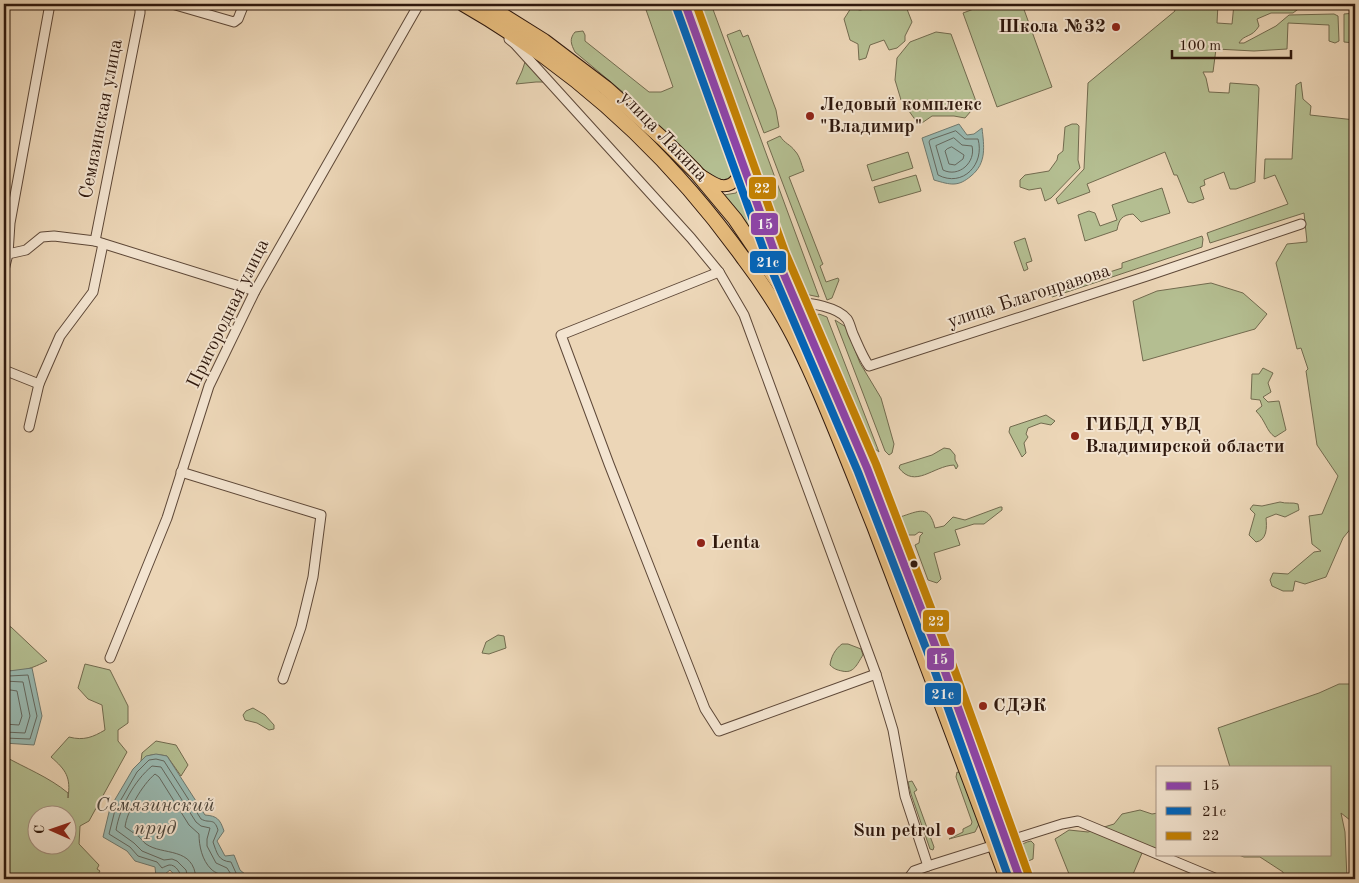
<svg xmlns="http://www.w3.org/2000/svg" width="1359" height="883" viewBox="0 0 1359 883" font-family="'Old Standard TT',serif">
	<rect width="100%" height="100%" fill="#ecd6b7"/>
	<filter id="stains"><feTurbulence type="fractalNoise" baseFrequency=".004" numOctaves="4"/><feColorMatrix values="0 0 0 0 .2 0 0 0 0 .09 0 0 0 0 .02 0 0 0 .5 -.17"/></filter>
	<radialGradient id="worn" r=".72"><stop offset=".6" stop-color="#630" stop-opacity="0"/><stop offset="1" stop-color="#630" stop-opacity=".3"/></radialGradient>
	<g fill="#b4be91" stroke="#726b4f" fill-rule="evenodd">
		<path d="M644 4H671L733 172 730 180 720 181 707 172 624 93 575 52C571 44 569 39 575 32L583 31 585 35V41L649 92H661L673 87Z"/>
		<polygon points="697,4 711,4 819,297 805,294"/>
		<polygon points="869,4 905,4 912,22 905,36 905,41 897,48 889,50 884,40 870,45 866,58 859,60 858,44 850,40 844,19 851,8 860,10 870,8"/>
		<polygon points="987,4 1022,4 1052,87 997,107 963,13"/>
		<path d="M1173 4H1218L1217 23 1232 24 1234 4H1305L1293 13H1271L1257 19 1259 26C1252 38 1244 34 1239 43H1244L1276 26 1289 15 1334 14 1338 16 1339 41 1335 43 1329 41V25L1288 23 1287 49 1254 51 1216 49 1213 72H1203L1206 78 1209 92 1229 93 1230 83 1257 85 1259 88 1255 182 1236 189H1230L1224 172 1204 180 1205 185 1200 187 1204 199 1193 203 1188 202 1177 175H1174L1165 152 1087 184 1090 192 1058 204 1056 199 1084 169 1088 83 1175 11Z"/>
		<polygon points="1355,13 1355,43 1344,42 1344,14"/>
		<polygon points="740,30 743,37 748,35 776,110 779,127 764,133 727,35"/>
		<polygon points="936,32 951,34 977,104 965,118 954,116 932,116 919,125 901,100 895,80 897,58 910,42"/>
		<polygon points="525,62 544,82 536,82 516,84 522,71"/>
		<polygon points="1301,82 1303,99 1311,106 1310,115 1355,120 1355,527 1352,527 1343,538 1326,577 1305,584 1295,581 1293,591 1283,591 1272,586 1270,580 1273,573 1288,574 1314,552 1321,551 1312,544 1309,516 1322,514 1338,476 1317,445 1306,371 1308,369 1301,348 1297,349 1276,263 1287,244 1307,242 1304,213 1210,243 1207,233 1288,204 1275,175 1264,179 1265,159 1292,159 1296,85"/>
		<polygon points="1072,124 1077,124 1079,126 1078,160 1080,168 1051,198 1045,201 1041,188 1029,190 1020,187 1020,180 1025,175 1049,171 1057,160 1058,155 1063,151 1065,127"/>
		<path d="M780 136C785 144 790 144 795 151 800 156 801 164 804 171L789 177 822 262 823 264 820 266 826 282 838 278 839 280 832 298 827 300 767 142Z"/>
		<polygon points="908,152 913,168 872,181 867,165"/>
		<polygon points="916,175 921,191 879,203 874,187"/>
		<polygon points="741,185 763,245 724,195 736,193"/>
		<path d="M1162 188 1170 213 1141 222 1133 214C1122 215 1119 219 1117 230L1085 241 1078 215 1089 211 1095 213 1100 226 1117 220 1112 205Z"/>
		<polygon points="1202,236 1203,239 1202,247 1052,297 1051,294 1061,291 1060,288 1122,268 1122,263"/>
		<polygon points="1025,238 1032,261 1026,263 1028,269 1024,271 1014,242"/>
		<polygon points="1211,283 1243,293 1267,314 1255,329 1143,361 1133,301 1157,291"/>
		<polygon points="819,314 827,317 828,320 879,452 870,445 848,386 814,316"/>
		<polygon points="835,320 846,327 860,363 881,398 894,444 892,453 889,455 885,451"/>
		<path d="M1263 368 1273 373 1268 383 1271 392 1263 397 1268 402 1279 401 1286 430 1275 437C1266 431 1266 421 1256 411L1262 406 1260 400 1251 399 1252 374H1259Z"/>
		<polygon points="1046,415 1055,421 1051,425 1041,423 1028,428 1026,434 1028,437 1024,443 1026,453 1022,457 1009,432 1010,427"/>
		<path d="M944 448 950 449 955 455V460L958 466 956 469 954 465C933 466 915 489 899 468L900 465 932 455Z"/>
		<path d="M1280 502C1286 504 1293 502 1298 504L1299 510 1285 517 1276 514 1266 518C1267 528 1267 540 1256 542L1249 535 1255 514 1250 509 1253 505 1262 506Z"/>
		<path d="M1000 507H1002V510L984 524H974L955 530 960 545 934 553 941 579 937 583 928 580 915 545 919 543 920 536 923 533 919 532 915 535H907L900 517C919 511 929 504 935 528L944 526 953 517 965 520Z"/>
		<path d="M4 624 11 627 47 661C34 667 18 675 4 669Z"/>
		<polygon points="498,635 504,636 506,648 489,654 482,653 486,642"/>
		<path d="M842 644H848L861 649 863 655C857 664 854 674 842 671 837 670 834 669 830 665 831 657 835 649 842 644Z"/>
		<path d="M85 664 110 670 128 706V723L118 730V741L127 752 89 821 80 826 79 844 99 865 97 869 100 871 95 879H4V756C25 768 49 777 68 793V798C71 777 66 770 51 757L69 737C84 741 93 737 105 730L102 705 88 699 78 688ZM38 816H68V846H38Z"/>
		<polygon points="1339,684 1355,684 1355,824 1341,813 1345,832 1347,879 1284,879 1283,872 1260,857 1244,857 1236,854 1330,854 1330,767 1230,767 1218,728 1319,693"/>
		<polygon points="253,708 265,715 274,725 274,729 269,730 257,723 245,720 243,715 246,711"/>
		<path d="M156 741 176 745 188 765 181 776 167 756C156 754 149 753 141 761L142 753Z"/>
		<polygon points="957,772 960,773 979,824 975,832 949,839 963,832 963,829 971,825 972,822 956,777"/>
		<polygon points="912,781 917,790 914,792 934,847 933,850 930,849 911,794 908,782"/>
		<polygon points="1140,810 1152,814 1158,813 1158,848 1145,846 1131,879 1071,879 1055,839 1069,830 1088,832 1114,824 1122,814"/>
		<path d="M1031 841 1034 844 1033 859 1026 862 1031 879H1025C1020 867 1009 845 1031 841Z"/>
	</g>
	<g fill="#99b9b1" stroke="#6f796f">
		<path d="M959 124 967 135 974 134 982 128C984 146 987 163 971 176 958 187 951 185 934 180L922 138Z"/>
		<polygon points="32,668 42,716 34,745 4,743 4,669 9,671"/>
		<path d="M156 754 167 756 205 815C217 816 220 819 224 831L217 841 225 856 234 855 240 870 251 879H178L170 870 160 878 156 877 155 867 135 861 127 851 103 837 110 808 133 769 146 756Z"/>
	</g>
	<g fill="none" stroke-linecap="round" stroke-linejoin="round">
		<g stroke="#64685f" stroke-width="1">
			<path d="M956 131 965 139H978C985 164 963 188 938 175L929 142 930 140Z"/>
			<path d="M954 138 962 145 972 146C976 162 959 178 943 170L936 146Z"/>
			<polygon points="952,147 964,155 963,159 955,165 949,164 945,151 947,149"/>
			<polyline points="4,675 9,676 28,675 37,716 30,739 4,738"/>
			<polyline points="4,681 23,682 30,716 25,733 4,732"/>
			<polyline points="4,689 17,691 22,716 19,725 4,724"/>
			<path d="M182 879C181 874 176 864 169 865 166 866 164 867 162 868L157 862 138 856 130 847 109 834 115 810 137 772 149 760 156 759 164 761 201 819C210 824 214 817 218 830L213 842C217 853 218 861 231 862L236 873 243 879"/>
			<path d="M188 879 186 870 177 861 172 859 164 860 142 851 134 843 116 830C120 807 134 781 152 766L161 767 196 822 201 826 210 828 207 839V846L216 863 227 868 234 879"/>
			<path d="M196 879C194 846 163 856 146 844 143 842 141 838 138 836 134 833 129 830 125 827 127 811 142 785 155 774L159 777 189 825 199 834C199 846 202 860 211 869 216 874 221 873 224 879"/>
		</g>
		<g stroke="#5e4838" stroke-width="11">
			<g id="minor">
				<polyline points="172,4 234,22 238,19 244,4"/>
				<polyline points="509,39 515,44 691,238 719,272 744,315 876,674 893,730 905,796 928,866"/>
				<polyline points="95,241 140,13 140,4"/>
				<polyline points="8,254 26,250 42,237 54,236 95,241 255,291"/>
				<polyline points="4,270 8,254 10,223 50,4"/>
				<polyline points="719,272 561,335 609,464 705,709 719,731 876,674"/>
				<path d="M796 304C809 301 839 308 847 319 850 323 851 330 853 334 858 345 862 356 869 366L1147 276 1301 224"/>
				<polyline points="4,370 39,384"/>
				<polyline points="29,427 39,384 60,336 93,292 103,244"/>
				<polyline points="181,472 321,515 313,577 301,627 283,679"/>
				<polyline points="110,658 167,518 209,386 255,291 419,4"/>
				<polyline points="908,879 914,871 928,866 1062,824 1078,821 1217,879"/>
			</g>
		</g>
		<g stroke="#2f180d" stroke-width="13">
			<g id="major">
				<polyline points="685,4 772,245 794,300"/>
				<path d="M701 175C706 178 713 183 719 185 734 189 742 174 740 162"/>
			</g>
		</g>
		<g stroke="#2f180d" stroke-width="16">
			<g id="highway">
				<path d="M463 4C575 68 669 154 744 259 757 276 769 294 780 312 796 338 808 365 820 393 839 437 856 481 874 526 919 643 963 762 1007 879"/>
				<polyline points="485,4 544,41 606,88 663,139 695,171 735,219 783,290 806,328 867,468 943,666 1020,879"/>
			</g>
		</g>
		<use href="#minor" stroke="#f3e4d0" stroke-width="9"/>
		<use href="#major" stroke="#e6bb7c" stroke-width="11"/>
		<use href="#highway" stroke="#e6bb7c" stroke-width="14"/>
		<g stroke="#f3e4d0" stroke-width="11">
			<polyline id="bus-1" points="685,4 776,256 867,468 943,666 1020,879"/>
		</g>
		<g stroke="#f3e4d0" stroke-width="11">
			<polyline id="bus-2" points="676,7 767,259 858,472 934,669 1009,879"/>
		</g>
		<g stroke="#f3e4d0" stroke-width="11">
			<polyline id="bus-3" points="696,4 785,252 876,464 952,663 1029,876"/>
		</g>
		<use href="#bus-1" stroke="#8e44ad" stroke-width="8"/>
		<use href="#bus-2" stroke="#0065bd" stroke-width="8"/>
		<use href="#bus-3" stroke="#c58203" stroke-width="8"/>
	</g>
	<g fill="#8f2418" stroke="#f3e4d0" stroke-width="2">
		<circle cx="1116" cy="27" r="5"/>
		<circle cx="810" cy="116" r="5"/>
		<circle cx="1075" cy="436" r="5"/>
		<circle cx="701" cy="543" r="5"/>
		<circle cx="983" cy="706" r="5"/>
		<circle cx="951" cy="831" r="5"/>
	</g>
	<circle fill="#2f180d" stroke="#f3e4d0" stroke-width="2" cx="914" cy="564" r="4.5"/>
	<g text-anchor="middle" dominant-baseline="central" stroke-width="4" stroke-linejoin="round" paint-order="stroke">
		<g font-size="19" font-weight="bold" fill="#2f180d" stroke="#f3e4d0" text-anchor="start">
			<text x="1106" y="27" text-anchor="end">Школа №32</text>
			<text x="820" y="105">Ледовый комплекс<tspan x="820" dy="22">"Владимир"</tspan></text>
			<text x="1085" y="425">ГИБДД УВД<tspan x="1085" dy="22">Владимирской области</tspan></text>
			<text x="711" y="543">Lenta</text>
			<text x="993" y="706">СДЭК</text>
			<text x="941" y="831" text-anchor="end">Sun petrol</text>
		</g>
		<g font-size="19" fill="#2f180d" stroke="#f3e4d0">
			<text transform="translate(102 119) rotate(-79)">Семязинская улица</text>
			<text transform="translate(663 137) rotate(46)">улица Лакина</text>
			<text transform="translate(1029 297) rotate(-18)">улица Благонравова</text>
			<text transform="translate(229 314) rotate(-64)">Пригородная улица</text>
		</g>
		<g font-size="20" font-style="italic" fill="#4f483e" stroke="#f3e4d0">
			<text x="155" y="806">Семязинский<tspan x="155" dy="23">пруд</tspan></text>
		</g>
	</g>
	<g stroke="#f3e4d0" stroke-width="2">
		<rect x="748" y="176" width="29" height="24" rx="5" fill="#c58203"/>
		<rect x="750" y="212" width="29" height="24" rx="5" fill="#8e44ad"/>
		<rect x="749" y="250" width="38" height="24" rx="5" fill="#0065bd"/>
		<rect x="922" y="609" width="28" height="24" rx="5" fill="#c58203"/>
		<rect x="926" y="647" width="29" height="24" rx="5" fill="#8e44ad"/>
		<rect x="924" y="682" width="38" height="24" rx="5" fill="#0065bd"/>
	</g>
	<g font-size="14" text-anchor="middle" font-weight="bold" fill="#fff">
		<text x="762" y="193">22</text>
		<text x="765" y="229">15</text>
		<text x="768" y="267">21с</text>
		<text x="936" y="626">22</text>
		<text x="940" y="664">15</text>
		<text x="943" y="699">21с</text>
	</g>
	<rect width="1359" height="883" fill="none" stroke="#ecd6b7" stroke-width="20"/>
	<rect x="5" y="5" width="1349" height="873" fill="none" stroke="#2f180d" stroke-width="2.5"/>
	<rect x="10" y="10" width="1339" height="863" fill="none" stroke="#2f180d"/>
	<rect x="1156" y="766" width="175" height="90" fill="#f3e4d0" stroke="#a59282"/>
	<rect x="1166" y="782" width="25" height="8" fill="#8e44ad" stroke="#a59282"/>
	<text x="1202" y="790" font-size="15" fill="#2f180d">15</text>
	<rect x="1166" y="807" width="25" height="8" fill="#0065bd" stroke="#a59282"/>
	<text x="1202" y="816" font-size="15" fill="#2f180d">21с</text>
	<rect x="1166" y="832" width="25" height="8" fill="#c58203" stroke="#a59282"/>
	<text x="1202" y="840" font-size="15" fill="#2f180d">22</text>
	<g transform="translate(52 830) rotate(272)"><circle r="24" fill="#f3e4d0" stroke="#a59282"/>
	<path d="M0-4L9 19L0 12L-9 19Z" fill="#8f2418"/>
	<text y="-8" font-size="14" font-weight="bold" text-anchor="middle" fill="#2f180d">С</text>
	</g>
	<path d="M1172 50v8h119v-8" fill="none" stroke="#2f180d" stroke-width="2.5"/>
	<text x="1179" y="50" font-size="15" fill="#2f180d" stroke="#f3e4d0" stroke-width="4" paint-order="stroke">100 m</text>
	<rect width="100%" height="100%" filter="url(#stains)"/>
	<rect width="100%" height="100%" fill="url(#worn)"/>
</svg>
